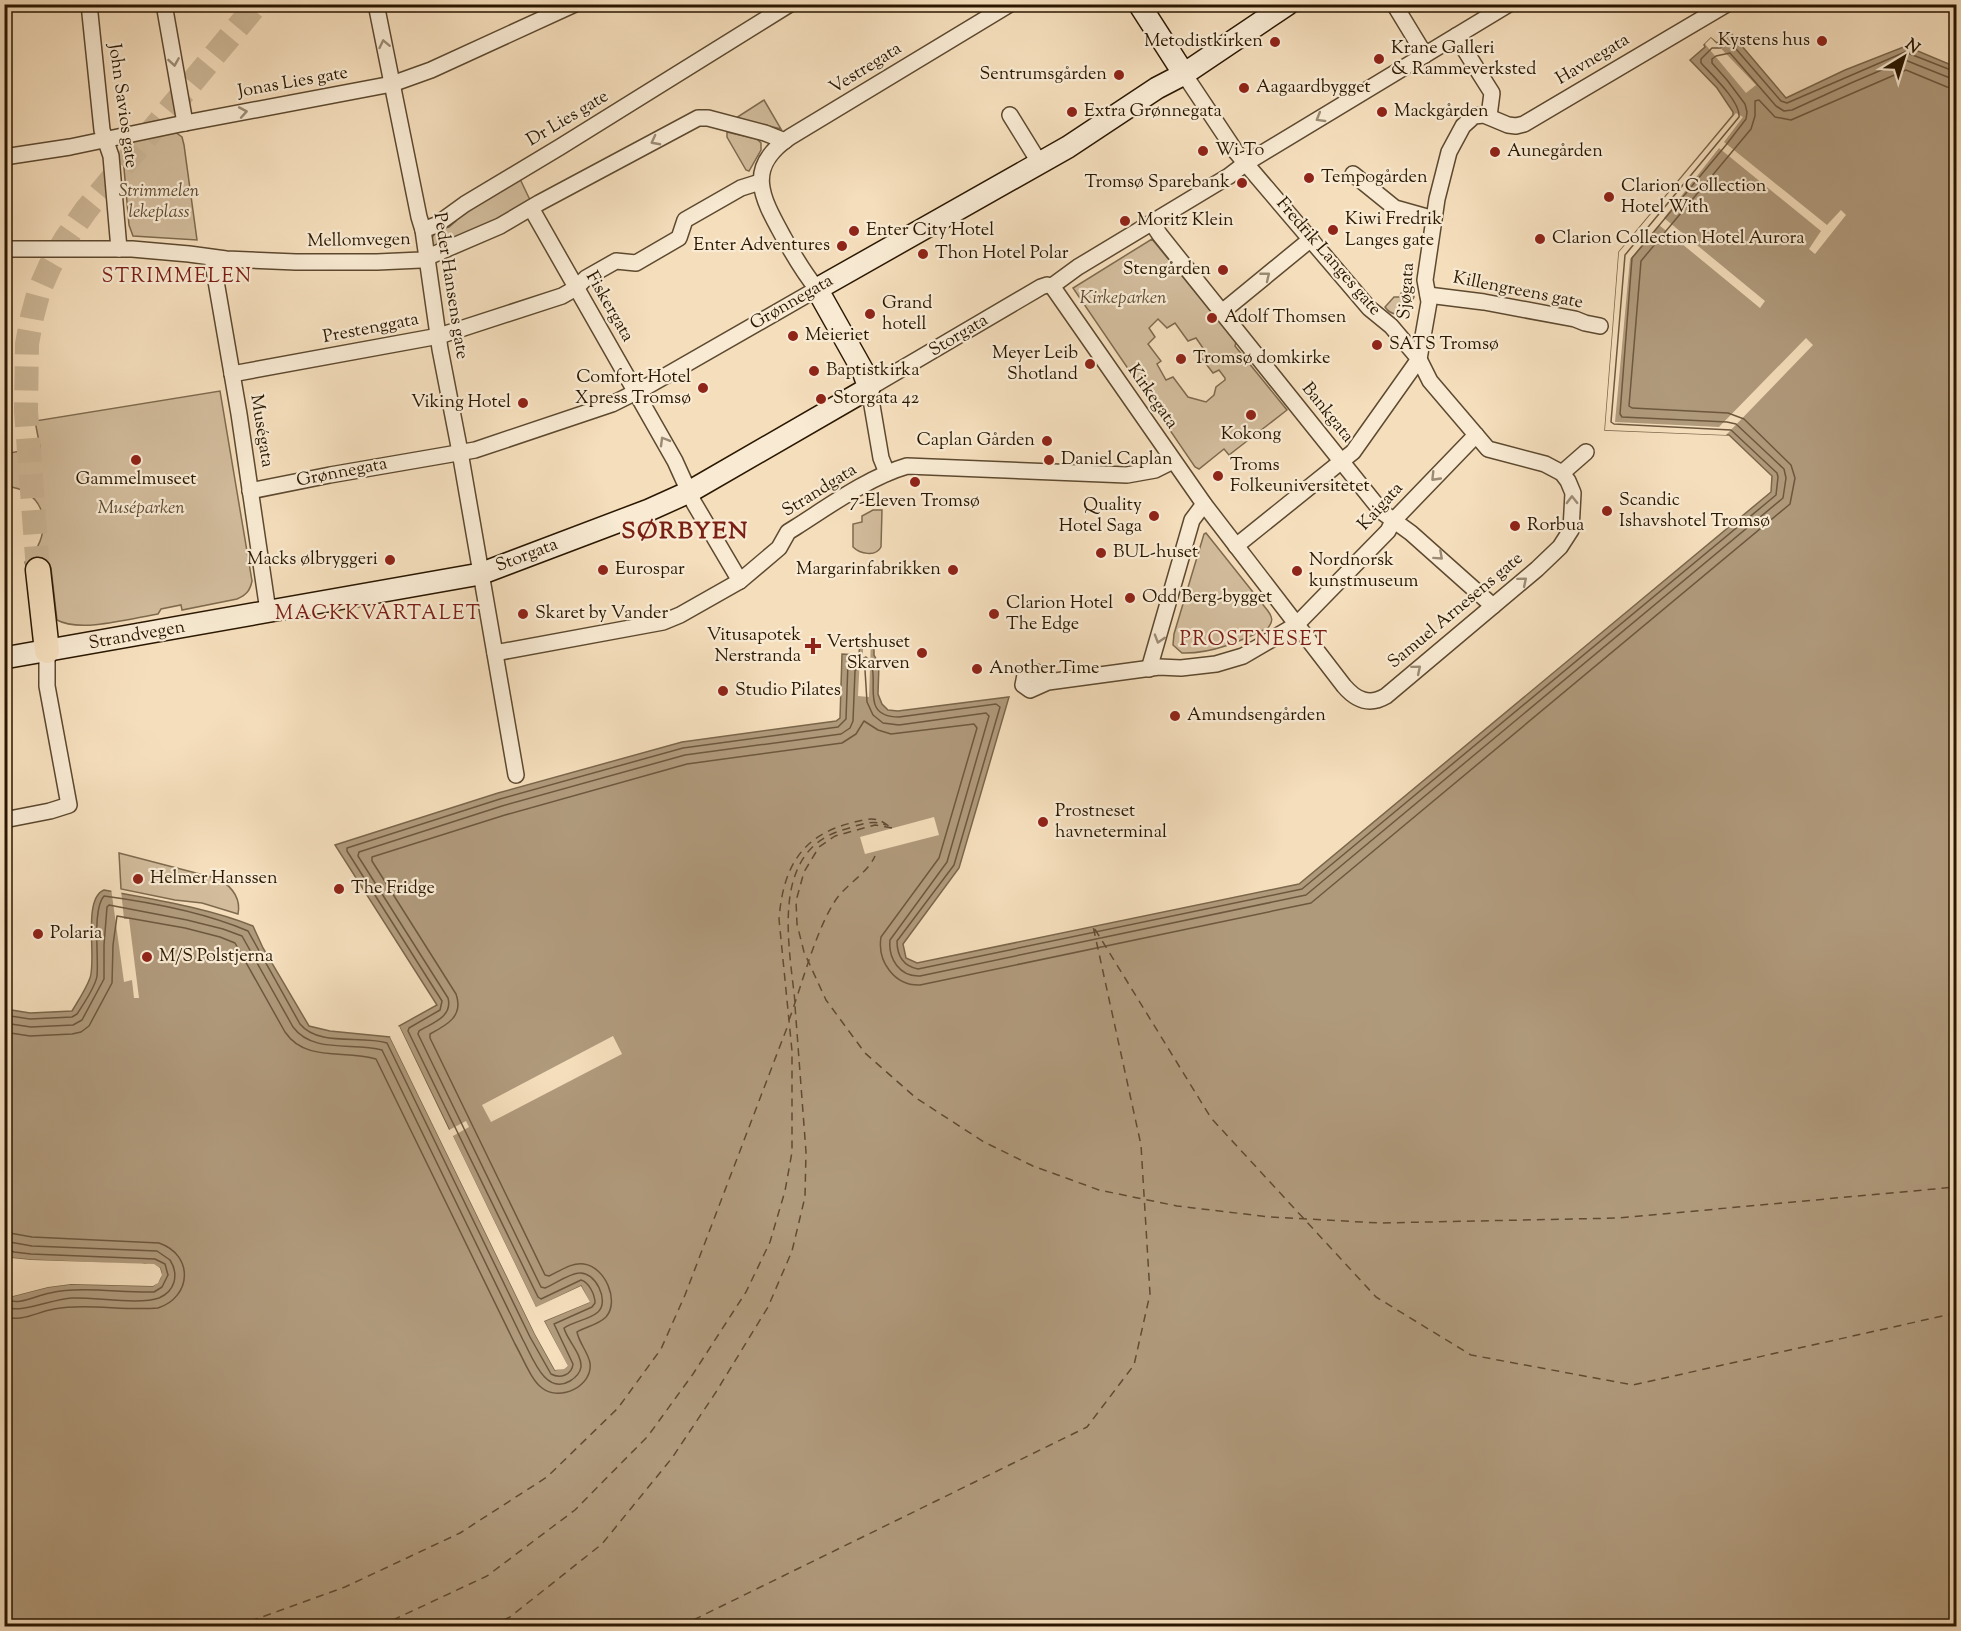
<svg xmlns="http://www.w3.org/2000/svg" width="1961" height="1631" viewBox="0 0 1961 1631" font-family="'Sorts Mill Goudy',serif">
	<rect width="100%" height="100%" fill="#f5debc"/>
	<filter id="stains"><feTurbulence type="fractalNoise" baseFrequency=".00333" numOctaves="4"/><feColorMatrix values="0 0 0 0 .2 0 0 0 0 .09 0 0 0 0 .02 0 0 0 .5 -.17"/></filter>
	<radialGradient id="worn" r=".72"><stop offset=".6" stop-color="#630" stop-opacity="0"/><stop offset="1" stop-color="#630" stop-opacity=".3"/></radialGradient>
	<g fill="#d2bc9c" stroke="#7e6a4e" stroke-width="1.5" fill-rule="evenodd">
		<polygon points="764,100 781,129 736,118"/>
		<polygon points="175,132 182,137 184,145 197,240 133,236 129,225 123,157 134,141"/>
		<polygon points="727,132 757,139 761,143 761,150 749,171 746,170 727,137"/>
		<polygon points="520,179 530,200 490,225 433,247 430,242 436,230 449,227 456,221 455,216"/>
		<path d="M1152 239 1236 342 1235 346 1287 410 1229 455 1224 449 1199 469 1195 467 1073 288ZM1158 319 1167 328 1175 323 1188 341 1196 338 1205 351 1200 356 1213 373 1219 370 1225 378V380L1216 387 1214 395 1206 402 1188 397 1173 377 1166 380 1157 364 1161 361 1148 344 1155 337 1149 328Z"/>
		<path d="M1412 290 1414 297 1407 310C1399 315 1391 316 1385 307L1394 297H1400L1401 293Z"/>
		<path d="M220 391 252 581C250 591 246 595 237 599L182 610 181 605 161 609 158 614C133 618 80 633 57 620L51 568 27 570 25 562C46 545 52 509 27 493 20 488 12 487 5 486V454L40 447 35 421Z"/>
		<path d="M873 510H882L881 547C876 557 860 554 853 547V524L862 522V516Z"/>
		<path d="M1206 533 1268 611C1273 618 1273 621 1268 628 1241 641 1212 654 1182 653L1173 645 1174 634 1204 534Z"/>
		<path d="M119 853 219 879C232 887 241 899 238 914L202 903 175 900 121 889Z"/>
	</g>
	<path fill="#b09a7c" stroke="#7a664a" stroke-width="1.5" d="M1730 32 1786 98 1845 70 1906 46 1956 67V1626H5L4 1290 13 1296 48 1287 71 1284 153 1286C160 1280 163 1277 160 1268L145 1264 141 1265 31 1260 11 1258 5 1253V1009L30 1013 72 1011C78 1001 86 989 90 978 97 959 82 899 104 890 154 900 205 907 253 926L263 948 309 1026 330 1031 390 1037 535 1334 555 1370 567 1366 544 1321 589 1302 581 1286 536 1308 399 1026 437 1005 335 845 498 793 682 742 836 721 840 718 842 654 859 655 860 639H874V655L879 664 878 694 882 704 888 710 898 711 1009 697 959 868 903 944 906 958 917 963 1299 884 1771 492 1772 476 1729 435 1605 430 1619 252 1733 115V112L1717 88 1690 60 1705 47 1704 45 1711 38 1717 43Z"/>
	<g fill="#f5debc">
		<polygon points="1711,38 1756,85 1746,93 1705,44"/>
		<polygon points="1736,113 1743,117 1724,142 1827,225 1841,210 1846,215 1815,254 1809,249 1821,231 1719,148 1664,218 1765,301 1760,308 1659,225 1630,259 1615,422 1719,427 1806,338 1813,345 1726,435 1605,430 1619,252"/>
		<polygon points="863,639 871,639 869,697 858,696 860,655 863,655"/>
		<polygon points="934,817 939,835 865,854 860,837"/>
		<polygon points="111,888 121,890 124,919 129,919 139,998 134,998 132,980 124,982"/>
		<polygon points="399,1026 449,1130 466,1121 469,1127 453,1136 536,1307 581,1286 590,1302 544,1321 568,1366 564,1369 555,1370 535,1334 390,1037 392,1034 538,1332 557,1367 564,1365 541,1319 586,1300 580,1290 537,1311 534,1309 397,1029"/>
		<polygon points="613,1036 622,1054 491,1122 482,1105"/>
		<polygon points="5,1253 11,1258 31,1260 154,1264 160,1268 162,1275 158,1283 153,1286 71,1284 48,1287 13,1296 8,1294 4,1287 14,1293 47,1284 71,1281 152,1283 158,1277 158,1272 156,1269 146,1267 141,1268 11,1261 4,1256"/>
	</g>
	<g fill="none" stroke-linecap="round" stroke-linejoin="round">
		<g stroke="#6d583e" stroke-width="1.5">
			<path d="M4 1015 30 1019 72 1017 77 1014C84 1003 95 988 97 976 99 957 92 909 104 896 149 902 206 913 248 931L300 1024C319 1047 360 1035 387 1043L530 1337 551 1374C560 1379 572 1375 573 1364L554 1324 592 1307 595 1303C595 1295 589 1282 581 1280L541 1299 538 1297 408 1031 409 1028 440 1010 442 1001 347 851V848L500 799 683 748 838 727 846 719 848 662 860 660 866 657C885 673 855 717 899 717L996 704 1000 707 954 865 897 941C897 956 903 966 918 969L1302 889 1776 495 1778 477 1777 473 1731 430 1614 424 1611 422 1625 255 1739 117C1741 102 1711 74 1701 63V59L1712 48H1720L1730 42 1781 101 1787 103 1905 52 1956 72"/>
			<path d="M4 1023 31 1027 73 1025 82 1020 104 979V945L107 907 109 905 187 920 223 929 242 936 293 1027C313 1054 353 1042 382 1050L523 1340C532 1356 545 1396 570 1381 575 1378 580 1373 581 1367 582 1354 567 1340 564 1328 574 1321 589 1320 598 1312 610 1301 595 1271 579 1273 568 1274 555 1284 545 1288L541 1287 418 1034 419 1031C432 1023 453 1017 448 998L358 856 359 852 502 806 685 755 841 734 850 728 853 721 855 671 857 668H862L865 670 867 702 873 715 883 723 899 725 986 713 989 716 947 862 890 940C888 959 900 977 920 976L1306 895 1783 498 1786 478 1784 469 1736 424 1727 422 1622 417 1620 414 1632 258 1726 145 1746 119 1747 112 1745 104 1727 80 1712 63V59L1716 56 1730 53 1776 106 1784 111 1792 110 1851 83 1905 60 1950 78 1956 79"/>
			<path d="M4 1032 30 1036 72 1034 81 1032 89 1026 112 983 113 945 117 916 185 928 220 937 235 943 285 1032C306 1063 345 1049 376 1059L515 1344C522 1356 531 1380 542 1388 560 1402 593 1386 590 1363 588 1352 579 1343 577 1332 585 1327 598 1325 606 1317 620 1301 605 1267 584 1264 572 1262 560 1271 549 1276L545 1275 430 1038V1034C447 1025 464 1016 456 994L372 861V857L505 815 687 764 842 743 856 734 864 721 878 730 891 734 974 724 977 728 939 858 881 937C877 962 895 986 920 985L1311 903 1790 504 1795 478 1791 465 1744 419 1728 413 1632 408 1629 406 1641 261 1751 129 1755 116V101L1759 100 1775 117 1791 120 1906 70 1947 87 1956 88"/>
			<path d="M4 1232 32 1237 159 1243C194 1255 192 1297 158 1308 123 1311 88 1303 54 1309 37 1312 23 1322 4 1317"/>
			<path d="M4 1241 32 1246 157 1251 170 1260C174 1266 176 1274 174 1282 172 1289 166 1295 159 1298 139 1305 95 1297 72 1298 51 1299 22 1314 4 1307"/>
			<path d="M4 1248 14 1252 31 1254 155 1259 165 1264 168 1275 162 1287 154 1292C120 1293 83 1286 50 1293 34 1296 20 1306 4 1299"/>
		</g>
		<g stroke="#604b32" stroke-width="1.5" stroke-dasharray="8 6" stroke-linecap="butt">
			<polyline points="892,828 875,825 835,836 819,847 804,872 796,901 797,924 804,952 826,1000 865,1053 916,1098 984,1142 1033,1166 1099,1190 1177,1206 1270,1217 1380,1223 1619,1218 1956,1187"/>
			<path d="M795 1002C789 943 769 849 846 829 859 825 872 819 886 825"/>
			<path d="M789 1020C802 985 815 932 835 901 846 884 867 874 875 856"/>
			<polyline points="237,1626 345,1587 460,1533 547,1477 618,1408 661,1349 685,1295 788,1025"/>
			<path d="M380 1626 487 1576 575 1510 648 1436 693 1374 746 1292 770 1242 785 1191 792 1152V1051L779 919C783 869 800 836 851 823 868 819 875 815 890 827"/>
			<polyline points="491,1626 510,1617 602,1544 672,1458 716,1392 768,1307 792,1251 805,1197 806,1152 795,1006"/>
			<polyline points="681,1626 1087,1427 1134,1365 1150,1294 1141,1145 1093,926 1211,1118 1376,1297 1471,1355 1633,1385 1956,1313"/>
		</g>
		<polyline stroke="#ccb696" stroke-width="24" stroke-dasharray="24 12" stroke-linecap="butt" points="38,570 26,411 27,344 32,317 39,291 50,266 65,240 86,210 257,4"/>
		<g stroke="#5d492f" stroke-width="18">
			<g id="street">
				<polyline points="89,4 102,130 111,156 119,249"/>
				<polyline points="164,4 185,123"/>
				<polyline points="376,4 419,217 423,230 440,349 460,452 516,775"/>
				<polyline points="1394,4 1425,55"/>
				<polyline points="1456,36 1492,93 1489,116"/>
				<polyline points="1010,115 1039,162"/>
				<polyline points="4,157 70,147 180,124 392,84 431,70 575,4"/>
				<polyline points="1353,174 1395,208 1434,219"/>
				<polyline points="531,208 675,461 694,503 740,581"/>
				<polyline points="1152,223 1160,235 1382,512 1411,533 1493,606"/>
				<polyline points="423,230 436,225 465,204 560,147 790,4"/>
				<polyline points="4,249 132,249 189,254 226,259 296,262 377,262 421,260 500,226 539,203 698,118 708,118 765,133 785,141"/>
				<polyline points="212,258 239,414 268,611"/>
				<path d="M1052 286 1204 504 1344 686C1356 700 1369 706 1386 696L1537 569 1560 547 1571 530 1573 493 1568 481 1562 473 1545 464 1488 449 1430 381 1419 359 1391 326 1369 308 1236 152 1184 74"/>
				<polyline points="1428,295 1484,302 1575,319 1585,323 1600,326"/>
				<polyline points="1222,312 1311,239"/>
				<polyline points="232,374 439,336 562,296 576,288 586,278 616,261 636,263 679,238 685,220 741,188 760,182"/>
				<polyline points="887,473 881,458 869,388 1041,287 1047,285 1052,286 1078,267 1229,176 1246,163 1509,4"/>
				<polyline points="1562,473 1586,452"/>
				<path d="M250 491 330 475 475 450 612 404 646 387 817 289C804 273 794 256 784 238 762 198 744 168 790 137L1010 4"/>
				<polyline points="1236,546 1353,452 1419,359 1429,302 1425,280 1437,199 1449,152 1463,126 1474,116 1484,115 1508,125 1516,126 1524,124 1727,4"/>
				<path d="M495 653 663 622 680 615 740 581 779 548 788 532 796 527C829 506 869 477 907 466L1127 475 1155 470 1173 461"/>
				<polyline points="1149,669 1192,520 1204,504"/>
				<polyline points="1048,682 1044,675 1036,672 1025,675 1023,685 1030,690 1048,682 1159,667 1181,668 1216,664 1243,656 1296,625 1388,531 1393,521 1476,435"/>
				<polyline points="4,820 50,811 69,805 47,686 47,651"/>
			</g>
		</g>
		<g stroke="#2a1700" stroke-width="24">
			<g id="secondary">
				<polyline points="1139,4 1184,74"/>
				<polyline points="4,658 480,574 649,510 689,492 869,388 863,371 817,289 1068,147 1157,88 1184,74 1288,4"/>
			</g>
		</g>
		<g stroke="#2a1700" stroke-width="27">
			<polyline id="primary" points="38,570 47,651"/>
		</g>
		<use href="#street" stroke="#f8ead3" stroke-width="15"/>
		<use href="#secondary" stroke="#f8ead3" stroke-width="21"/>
		<use href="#primary" stroke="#f5debc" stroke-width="24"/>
	</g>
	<defs><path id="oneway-chevron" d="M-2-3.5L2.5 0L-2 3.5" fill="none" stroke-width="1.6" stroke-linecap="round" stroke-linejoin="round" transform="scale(1.5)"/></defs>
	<g stroke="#9b8b74">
		<use href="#oneway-chevron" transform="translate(384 44) rotate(-102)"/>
		<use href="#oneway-chevron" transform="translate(174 62) rotate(81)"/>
		<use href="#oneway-chevron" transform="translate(243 112) rotate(-10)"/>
		<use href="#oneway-chevron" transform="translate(1320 118) rotate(149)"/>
		<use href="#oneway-chevron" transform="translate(655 141) rotate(152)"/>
		<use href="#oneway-chevron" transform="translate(1266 276) rotate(-39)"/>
		<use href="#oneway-chevron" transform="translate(664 441) rotate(-120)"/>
		<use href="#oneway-chevron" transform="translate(1435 477) rotate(134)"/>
		<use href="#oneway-chevron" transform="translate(1572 500) rotate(-91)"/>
		<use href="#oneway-chevron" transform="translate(1439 556) rotate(42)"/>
		<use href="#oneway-chevron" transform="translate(1523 581) rotate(-40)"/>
		<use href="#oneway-chevron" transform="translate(1159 639) rotate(107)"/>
		<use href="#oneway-chevron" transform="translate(1417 669) rotate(-40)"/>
	</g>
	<g fill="#8f2418" stroke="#f8ead3" stroke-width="2">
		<circle cx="1822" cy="41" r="6"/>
		<circle cx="1275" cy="42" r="6"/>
		<circle cx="1379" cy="59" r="6"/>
		<circle cx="1119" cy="75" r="6"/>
		<circle cx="1244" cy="88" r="6"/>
		<circle cx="1072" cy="112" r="6"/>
		<circle cx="1382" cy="112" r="6"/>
		<circle cx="1203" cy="151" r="6"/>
		<circle cx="1495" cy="152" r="6"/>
		<circle cx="1309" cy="178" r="6"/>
		<circle cx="1242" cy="183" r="6"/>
		<circle cx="1609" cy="197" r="6"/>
		<circle cx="1125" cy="221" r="6"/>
		<circle cx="1333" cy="230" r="6"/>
		<circle cx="854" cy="231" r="6"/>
		<circle cx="1540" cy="239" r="6"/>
		<circle cx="842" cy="246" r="6"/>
		<circle cx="923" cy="254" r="6"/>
		<circle cx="1223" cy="270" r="6"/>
		<circle cx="870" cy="314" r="6"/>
		<circle cx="1212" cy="318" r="6"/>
		<circle cx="793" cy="336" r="6"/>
		<circle cx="1377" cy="345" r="6"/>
		<circle cx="1181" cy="359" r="6"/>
		<circle cx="1090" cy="364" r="6"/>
		<circle cx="814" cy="371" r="6"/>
		<circle cx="703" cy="388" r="6"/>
		<circle cx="821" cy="399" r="6"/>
		<circle cx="523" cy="403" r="6"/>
		<circle cx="1251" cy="415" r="6"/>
		<circle cx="1047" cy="441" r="6"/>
		<circle cx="136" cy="460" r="6"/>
		<circle cx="1049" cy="460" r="6"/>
		<circle cx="1218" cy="476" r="6"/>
		<circle cx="915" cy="482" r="6"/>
		<circle cx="1607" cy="511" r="6"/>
		<circle cx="1154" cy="516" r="6"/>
		<circle cx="1515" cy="526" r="6"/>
		<circle cx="1101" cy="553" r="6"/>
		<circle cx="390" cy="560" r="6"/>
		<circle cx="603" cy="570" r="6"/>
		<circle cx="953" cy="570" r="6"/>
		<circle cx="1297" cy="571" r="6"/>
		<circle cx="1130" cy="598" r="6"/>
		<circle cx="523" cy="614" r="6"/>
		<circle cx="994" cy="614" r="6"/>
		<path d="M810 637h6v6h6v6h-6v6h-6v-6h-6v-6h6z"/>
		<circle cx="922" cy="653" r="6"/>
		<circle cx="977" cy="669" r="6"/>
		<circle cx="723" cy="691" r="6"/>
		<circle cx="1175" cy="716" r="6"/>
		<circle cx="1043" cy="822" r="6"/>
		<circle cx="138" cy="879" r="6"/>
		<circle cx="339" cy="889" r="6"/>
		<circle cx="38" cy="934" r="6"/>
		<circle cx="147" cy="957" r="6"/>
	</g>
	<g text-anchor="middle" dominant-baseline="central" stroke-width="4.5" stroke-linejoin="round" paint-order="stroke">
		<g font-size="18" fill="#2a1700" stroke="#f8ead3" text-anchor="start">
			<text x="1810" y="41" text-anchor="end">Kystens hus</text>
			<text x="1263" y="42" text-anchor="end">Metodistkirken</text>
			<text x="1391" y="49">Krane Galleri<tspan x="1391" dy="21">&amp; Rammeverksted</tspan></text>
			<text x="1107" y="75" text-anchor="end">Sentrumsgården</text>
			<text x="1256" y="88">Aagaardbygget</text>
			<text x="1084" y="112">Extra Grønnegata</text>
			<text x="1394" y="112">Mackgården</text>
			<text x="1215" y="151">Wi-To</text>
			<text x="1507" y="152">Aunegården</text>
			<text x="1321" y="178">Tempogården</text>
			<text x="1230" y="183" text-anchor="end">Tromsø Sparebank</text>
			<text x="1621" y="187">Clarion Collection<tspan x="1621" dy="21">Hotel With</tspan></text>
			<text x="1345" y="220">Kiwi Fredrik<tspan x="1345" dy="21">Langes gate</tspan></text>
			<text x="1137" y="221">Moritz Klein</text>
			<text x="866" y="231">Enter City Hotel</text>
			<text x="1552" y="239">Clarion Collection Hotel Aurora</text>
			<text x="830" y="246" text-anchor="end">Enter Adventures</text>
			<text x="935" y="254">Thon Hotel Polar</text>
			<text x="1211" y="270" text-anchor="end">Stengården</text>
			<text x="882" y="304">Grand<tspan x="882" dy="21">hotell</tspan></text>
			<text x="1224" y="318">Adolf Thomsen</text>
			<text x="805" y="336">Meieriet</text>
			<text x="1389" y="345">SATS Tromsø</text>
			<text x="1078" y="354" text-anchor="end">Meyer Leib<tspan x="1078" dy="21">Shotland</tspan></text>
			<text x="1193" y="359">Tromsø domkirke</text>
			<text x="826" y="371">Baptistkirka</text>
			<text x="691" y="378" text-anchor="end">Comfort Hotel<tspan x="691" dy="21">Xpress Tromsø</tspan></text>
			<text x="833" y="399">Storgata 42</text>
			<text x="511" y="403" text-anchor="end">Viking Hotel</text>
			<text x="1251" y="435" text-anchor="middle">Kokong</text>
			<text x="1035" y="441" text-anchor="end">Caplan Gården</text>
			<text x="1061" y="460">Daniel Caplan</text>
			<text x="1230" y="466">Troms<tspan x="1230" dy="21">Folkeuniversitetet</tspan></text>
			<text x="136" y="480" text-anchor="middle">Gammelmuseet</text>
			<text x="1619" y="501">Scandic<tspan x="1619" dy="21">Ishavshotel Tromsø</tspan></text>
			<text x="915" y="502" text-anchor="middle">7-Eleven Tromsø</text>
			<text x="1142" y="506" text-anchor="end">Quality<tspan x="1142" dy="21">Hotel Saga</tspan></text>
			<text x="1527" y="526">Rorbua</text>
			<text x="1113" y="553">BUL-huset</text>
			<text x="378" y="560" text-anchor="end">Macks ølbryggeri</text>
			<text x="1309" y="561">Nordnorsk<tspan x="1309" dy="21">kunstmuseum</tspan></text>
			<text x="615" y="570">Eurospar</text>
			<text x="941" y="570" text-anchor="end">Margarinfabrikken</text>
			<text x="1142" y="598">Odd Berg-bygget</text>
			<text x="1006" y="604">Clarion Hotel<tspan x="1006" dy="21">The Edge</tspan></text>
			<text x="535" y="614">Skaret by Vander</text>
			<text x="801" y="636" text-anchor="end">Vitusapotek<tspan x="801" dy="21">Nerstranda</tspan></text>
			<text x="910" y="643" text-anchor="end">Vertshuset<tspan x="910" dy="21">Skarven</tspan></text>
			<text x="989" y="669">Another Time</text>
			<text x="735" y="691">Studio Pilates</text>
			<text x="1187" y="716">Amundsengården</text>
			<text x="1055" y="812">Prostneset<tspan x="1055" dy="21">havneterminal</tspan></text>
			<text x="150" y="879">Helmer Hanssen</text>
			<text x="351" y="889">The Fridge</text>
			<text x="50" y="934">Polaria</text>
			<text x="159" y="957">M/S Polstjerna</text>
		</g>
		<g font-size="18" fill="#2a1700" stroke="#f8ead3">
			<text transform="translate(1593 60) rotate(-31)">Havnegata</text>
			<text transform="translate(866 69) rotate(-32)">Vestregata</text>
			<text transform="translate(293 83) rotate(-10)">Jonas Lies gate</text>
			<text transform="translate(122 106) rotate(82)">John Savios gate</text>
			<text transform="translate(568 119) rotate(-31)">Dr Lies gate</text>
			<text transform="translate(359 241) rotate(-1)">Mellomvegen</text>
			<text transform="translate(1328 257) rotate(49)">Fredrik Langes gate</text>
			<text transform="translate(450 286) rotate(81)">Peder Hansens gate</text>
			<text transform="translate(1407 291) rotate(-86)">Sjøgata</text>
			<text transform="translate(1518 291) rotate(11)">Killengreens gate</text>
			<text transform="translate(792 303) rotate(-30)">Grønnegata</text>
			<text transform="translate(609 307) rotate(60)">Fiskergata</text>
			<text transform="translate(371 329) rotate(-11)">Prestenggata</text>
			<text transform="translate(959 336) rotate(-31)">Storgata</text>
			<text transform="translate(1152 397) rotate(55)">Kirkegata</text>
			<text transform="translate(1327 413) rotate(51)">Bankgata</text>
			<text transform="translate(261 431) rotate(81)">Muségata</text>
			<text transform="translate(342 473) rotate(-11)">Grønnegata</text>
			<text transform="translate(820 491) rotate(-32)">Strandgata</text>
			<text transform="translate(1381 507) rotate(-48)">Kaigata</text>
			<text transform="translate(527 556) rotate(-21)">Storgata</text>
			<text transform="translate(1456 611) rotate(-40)">Samuel Arnesens gate</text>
			<text transform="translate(137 636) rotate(-10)">Strandvegen</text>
		</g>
		<g font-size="18" font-style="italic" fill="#5c492f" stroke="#f8ead3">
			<text x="159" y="192">Strimmelen<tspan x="159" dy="21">lekeplass</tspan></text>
			<text x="1123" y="299">Kirkeparken</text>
			<text x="141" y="509">Muséparken</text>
		</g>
		<g font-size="20" letter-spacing="1.5" fill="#7a1f14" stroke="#f8ead3">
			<text x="177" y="277">STRIMMELEN</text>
			<text x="378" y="614">MACKKVARTALET</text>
			<text x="1254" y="640">PROSTNESET</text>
		</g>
		<g font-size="24" font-weight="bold" letter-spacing="1.5" fill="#7a1f14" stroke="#f8ead3">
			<text x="685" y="532">SØRBYEN</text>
		</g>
	</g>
	<rect width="1961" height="1631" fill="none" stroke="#f5debc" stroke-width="24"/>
	<rect x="6" y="6" width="1949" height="1619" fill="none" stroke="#2a1700" stroke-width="3"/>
	<rect x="12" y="12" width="1937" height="1607" fill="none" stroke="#2a1700" stroke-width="1.5"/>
	<g transform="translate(1904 57) rotate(38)" stroke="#f8ead3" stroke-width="4.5" paint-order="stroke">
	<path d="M0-4.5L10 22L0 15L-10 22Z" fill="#2a1700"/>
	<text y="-9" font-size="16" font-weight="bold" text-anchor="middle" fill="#2a1700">N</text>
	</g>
	<rect width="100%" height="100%" filter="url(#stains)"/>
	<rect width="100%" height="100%" fill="url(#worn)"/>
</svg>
